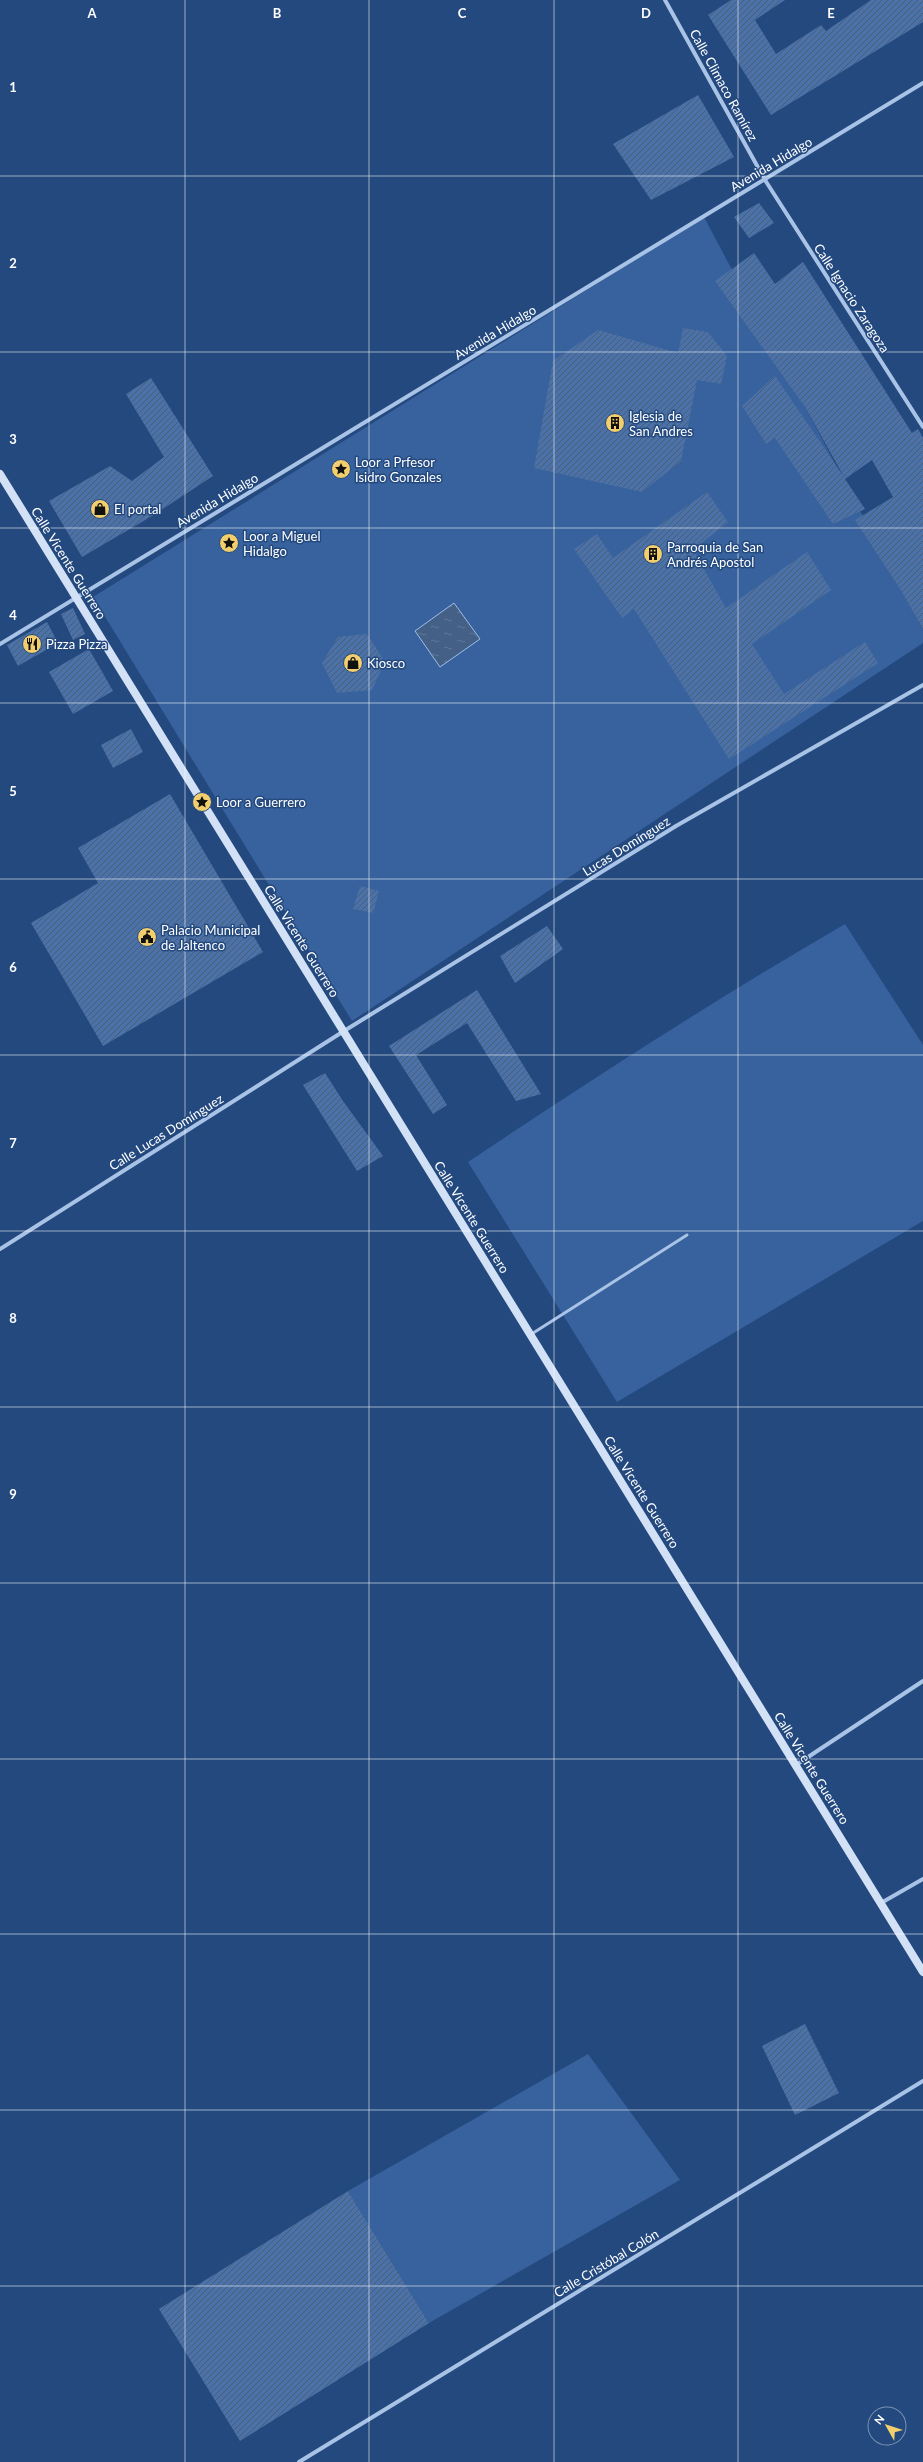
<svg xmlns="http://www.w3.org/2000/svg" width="923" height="2462" viewBox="0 0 923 2462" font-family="Lato,sans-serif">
	<defs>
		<pattern id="water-ripples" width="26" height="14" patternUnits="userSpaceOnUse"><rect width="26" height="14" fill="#446087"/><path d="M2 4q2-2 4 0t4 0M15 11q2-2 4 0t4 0" fill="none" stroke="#607899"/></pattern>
		<pattern id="building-hatch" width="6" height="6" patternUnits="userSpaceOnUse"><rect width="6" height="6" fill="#4b72a8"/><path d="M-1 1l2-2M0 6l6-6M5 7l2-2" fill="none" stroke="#4c5d75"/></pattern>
	</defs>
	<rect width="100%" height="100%" fill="#23497f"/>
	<g fill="#37629d">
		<polygon points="704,217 923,629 923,643 352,1021 93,597"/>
		<path d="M845 924 923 1045V1221L617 1402 468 1162C592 1079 716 999 845 924Z"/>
		<polygon points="588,2054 680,2180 429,2323 348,2191"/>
	</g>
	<polygon fill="url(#water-ripples)" stroke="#9dbee8" points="454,603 480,639 440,667 415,631"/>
	<g fill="url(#building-hatch)">
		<polygon points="731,0 785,0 755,20 776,54 821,25 826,31 871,0 923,0 923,22 771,115 708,15"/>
		<polygon points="698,95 734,157 651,200 613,144"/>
		<polygon points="759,203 774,223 749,238 734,217"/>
		<polygon points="754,253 775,284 803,262 912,433 918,429 923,438 923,629 902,592 855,520 893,497 872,460 845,479 865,509 833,524 775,438 766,444 742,406 775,376 844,477 805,407 715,281"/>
		<polygon points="683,328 708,332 727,356 721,384 697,380 681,461 642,492 534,468 553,361 598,330 678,353"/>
		<polygon points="151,378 213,476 152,516 82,557 49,501 110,466 132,481 164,457 126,394"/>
		<polygon points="707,492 728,522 693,550 726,608 807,552 831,590 752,644 784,694 865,642 878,663 729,759 634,609 622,618 574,549 597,534 613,558"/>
		<polygon points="73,608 85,634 73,640 61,614"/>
		<polygon points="47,622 58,643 18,666 7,645"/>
		<polygon points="367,634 385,662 372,690 337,693 322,663 338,637"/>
		<polygon points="89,649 113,691 73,714 49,672"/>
		<polygon points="131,729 143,752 113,768 101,745"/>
		<polygon points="170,794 263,952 103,1046 31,923 98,883 78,848"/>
		<polygon points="360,886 379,891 373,913 353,909"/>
		<polygon points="547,926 563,949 515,983 500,956"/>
		<polygon points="477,990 541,1094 516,1101 467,1023 416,1055 447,1105 433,1114 389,1046"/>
		<polygon points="325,1073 343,1101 383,1156 357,1171 303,1085"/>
		<polygon points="805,2024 839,2093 795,2115 762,2046"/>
		<polygon points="348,2191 429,2323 240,2441 159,2309"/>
	</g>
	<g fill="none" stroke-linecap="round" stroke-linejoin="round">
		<polyline stroke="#a9c3e7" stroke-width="3" points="530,1335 687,1235"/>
		<g stroke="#a9c3e7" stroke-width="4">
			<polyline points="665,0 765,180 923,427"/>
			<polyline points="0,644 923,83"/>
			<polyline points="0,1249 344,1031 676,826 923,685"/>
			<polyline points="796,1765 923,1681"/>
			<polyline points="881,1903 923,1879"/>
			<polyline points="299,2462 923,2081"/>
		</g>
		<polyline stroke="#d3e1f6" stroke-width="8" points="0,474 923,1972"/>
	</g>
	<path fill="none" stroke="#fff" stroke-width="1" stroke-opacity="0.55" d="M185 0V2462M369 0V2462M554 0V2462M738 0V2462M0 176H923M0 352H923M0 528H923M0 703H923M0 879H923M0 1055H923M0 1231H923M0 1407H923M0 1583H923M0 1759H923M0 1934H923M0 2110H923M0 2286H923"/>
	<defs>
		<g id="building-disc" transform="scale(1)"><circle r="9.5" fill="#f2ce6c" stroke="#23497f"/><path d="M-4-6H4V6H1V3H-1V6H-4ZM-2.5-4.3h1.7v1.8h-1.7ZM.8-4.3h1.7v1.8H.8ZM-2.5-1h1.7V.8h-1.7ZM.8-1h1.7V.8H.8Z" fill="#111"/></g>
		<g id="sight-disc" transform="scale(1)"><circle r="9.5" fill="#f2ce6c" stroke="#23497f"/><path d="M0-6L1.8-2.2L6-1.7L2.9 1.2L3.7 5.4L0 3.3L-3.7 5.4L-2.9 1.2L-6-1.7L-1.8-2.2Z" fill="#111"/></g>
		<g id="shop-disc" transform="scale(1)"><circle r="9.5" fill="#f2ce6c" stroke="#23497f"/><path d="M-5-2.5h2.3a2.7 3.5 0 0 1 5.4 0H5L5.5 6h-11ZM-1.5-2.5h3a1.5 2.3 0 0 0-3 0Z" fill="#111"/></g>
		<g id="restaurant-disc" transform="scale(1)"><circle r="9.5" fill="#f2ce6c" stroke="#23497f"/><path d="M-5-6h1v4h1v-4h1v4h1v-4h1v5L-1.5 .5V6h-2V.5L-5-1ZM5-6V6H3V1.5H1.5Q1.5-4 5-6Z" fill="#111"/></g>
		<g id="civic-disc" transform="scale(1)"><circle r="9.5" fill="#f2ce6c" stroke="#23497f"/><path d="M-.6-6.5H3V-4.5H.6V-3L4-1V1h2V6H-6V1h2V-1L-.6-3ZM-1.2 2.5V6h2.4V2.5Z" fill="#111"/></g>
	</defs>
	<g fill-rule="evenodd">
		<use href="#building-disc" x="615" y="423"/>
		<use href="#sight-disc" x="341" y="469"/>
		<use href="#shop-disc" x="100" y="509"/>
		<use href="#sight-disc" x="229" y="543"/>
		<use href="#building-disc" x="653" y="554"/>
		<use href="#restaurant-disc" x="32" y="644"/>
		<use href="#shop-disc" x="353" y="663"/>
		<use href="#sight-disc" x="202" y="802"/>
		<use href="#civic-disc" x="147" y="937"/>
	</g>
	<g text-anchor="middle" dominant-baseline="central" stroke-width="3" stroke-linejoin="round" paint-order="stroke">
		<g font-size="13" fill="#fff" stroke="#23497f">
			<text transform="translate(724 85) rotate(61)">Calle Climaco Ramírez</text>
			<text transform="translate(771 164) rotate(-31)">Avenida Hidalgo</text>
			<text transform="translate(852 298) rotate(57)">Calle Ignacio Zaragoza</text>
			<text transform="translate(495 332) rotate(-31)">Avenida Hidalgo</text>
			<text transform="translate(217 500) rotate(-31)">Avenida Hidalgo</text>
			<text transform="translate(69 563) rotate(58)">Calle Vicente Guerrero</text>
			<text transform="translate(626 846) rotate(-32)">Lucas Domínguez</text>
			<text transform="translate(302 941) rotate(58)">Calle Vicente Guerrero</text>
			<text transform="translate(166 1132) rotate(-32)">Calle Lucas Domínguez</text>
			<text transform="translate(472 1217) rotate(58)">Calle Vicente Guerrero</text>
			<text transform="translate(642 1492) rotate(58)">Calle Vicente Guerrero</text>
			<text transform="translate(812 1768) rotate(58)">Calle Vicente Guerrero</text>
			<text transform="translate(606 2263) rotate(-31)">Calle Cristóbal Colón</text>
		</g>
		<g font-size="13" fill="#fff" stroke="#23497f" text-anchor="start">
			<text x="629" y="416">Iglesia de<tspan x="629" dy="15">San Andres</tspan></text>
			<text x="355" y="462">Loor a Prfesor<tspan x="355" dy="15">Isidro Gonzales</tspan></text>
			<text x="114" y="509">El portal</text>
			<text x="243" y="536">Loor a Miguel<tspan x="243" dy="15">Hidalgo</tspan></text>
			<text x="667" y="547">Parroquia de San<tspan x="667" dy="15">Andrés Apostol</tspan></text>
			<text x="46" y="644">Pizza Pizza</text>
			<text x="367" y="663">Kiosco</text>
			<text x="216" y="802">Loor a Guerrero</text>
			<text x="161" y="930">Palacio Municipal<tspan x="161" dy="15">de Jaltenco</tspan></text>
		</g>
	</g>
	<g font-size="13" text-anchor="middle" font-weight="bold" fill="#fff" stroke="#23497f" stroke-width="3" stroke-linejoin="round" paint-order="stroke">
		<text x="92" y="18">A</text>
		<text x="277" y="18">B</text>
		<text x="462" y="18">C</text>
		<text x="646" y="18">D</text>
		<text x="831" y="18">E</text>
		<text x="13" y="92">1</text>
		<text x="13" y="268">2</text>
		<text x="13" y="444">3</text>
		<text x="13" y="620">4</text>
		<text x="13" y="796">5</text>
		<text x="13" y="972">6</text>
		<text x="13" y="1148">7</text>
		<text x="13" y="1323">8</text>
		<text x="13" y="1499">9</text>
	</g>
	<g transform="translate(887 2426) rotate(309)"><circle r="19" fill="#23497f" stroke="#7b92b2"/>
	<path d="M0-3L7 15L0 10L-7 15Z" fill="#f2ce6c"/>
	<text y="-6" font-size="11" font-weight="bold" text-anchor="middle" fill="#ffffff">N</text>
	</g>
</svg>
